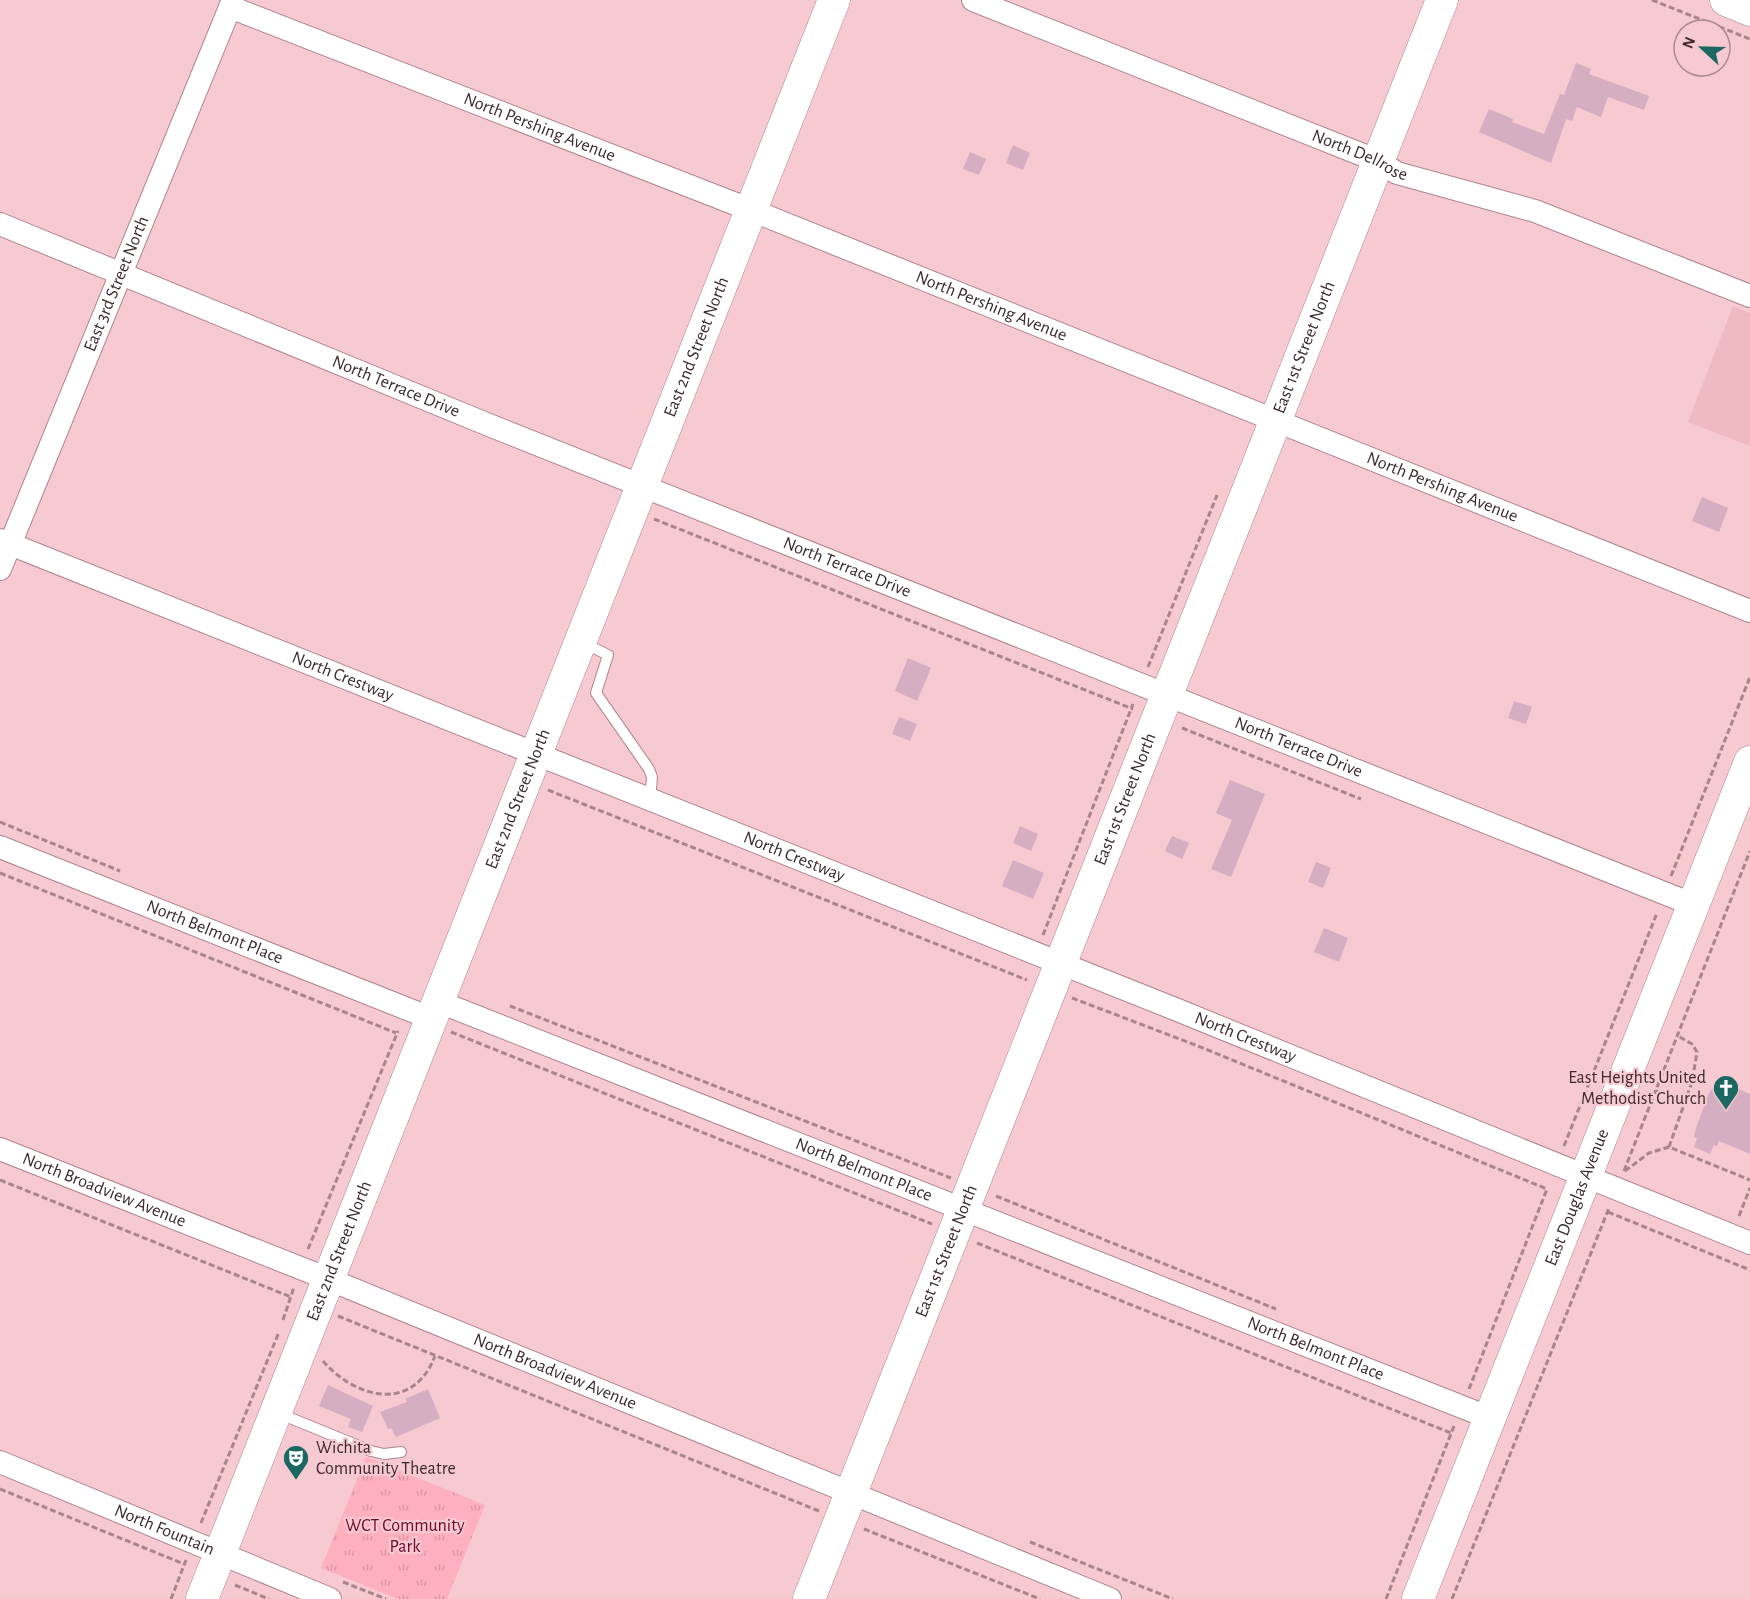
<svg xmlns="http://www.w3.org/2000/svg" width="1750" height="1599" viewBox="0 0 1750 1599" font-family="'Alegreya Sans',sans-serif">
	<defs>
		<pattern id="park-tufts" width="24" height="20" patternUnits="userSpaceOnUse" patternTransform="scale(1.5)"><rect width="24" height="20" fill="#ffb0bf"/><path d="M3 7l-1-3M5 7V3M7 7l1-3M15 17l-1-3M17 17v-4M19 17l1-3" fill="none" stroke="#db98a4"/></pattern>
	</defs>
	<rect width="100%" height="100%" fill="#f7c9d1"/>
	<polygon fill="#f0bac3" points="1733,306 1750,313 1750,446 1688,422"/>
	<polygon fill="url(#park-tufts)" points="366,1457 485,1505 447,1599 398,1599 321,1568"/>
	<g fill="#d6aec2">
		<polygon points="1576,63 1591,69 1589,74 1649,96 1644,110 1608,97 1601,117 1577,107 1572,121 1566,119 1551,163 1479,132 1489,109 1513,119 1512,122 1544,134 1560,94 1564,95"/>
		<polygon points="1013,145 1030,153 1023,170 1006,163"/>
		<polygon points="970,152 986,159 979,175 963,169"/>
		<polygon points="1702,497 1728,508 1719,532 1692,521"/>
		<polygon points="908,658 931,668 917,701 895,691"/>
		<polygon points="1514,701 1532,707 1526,724 1508,718"/>
		<polygon points="899,717 917,724 910,741 892,734"/>
		<polygon points="1230,780 1265,794 1231,877 1211,869 1232,820 1216,813"/>
		<polygon points="1020,826 1038,834 1031,851 1013,843"/>
		<polygon points="1172,836 1189,843 1182,859 1165,851"/>
		<polygon points="1013,860 1044,873 1033,899 1002,886"/>
		<polygon points="1316,862 1331,868 1323,888 1308,882"/>
		<polygon points="1324,928 1348,938 1339,962 1314,952"/>
		<polygon points="1719,1079 1750,1094 1750,1154 1719,1141 1717,1146 1714,1145 1710,1154 1694,1147 1697,1138 1694,1137 1696,1128 1709,1093"/>
		<polygon points="328,1385 373,1406 362,1432 348,1427 351,1419 319,1406"/>
		<polygon points="428,1389 440,1418 396,1437 391,1428 388,1429 380,1412 407,1402 405,1399"/>
	</g>
	<g fill="none" stroke-linecap="round" stroke-linejoin="round">
		<g stroke="#ae848b" stroke-width="12">
			<g id="lane">
				<polyline points="584,643 608,655 596,693 649,769 652,777 650,801"/>
				<polyline points="278,1413 371,1451 384,1454 401,1452"/>
			</g>
		</g>
		<g stroke="#ae848b" stroke-width="24">
			<g id="street">
				<path id="s1" d="M973 0 1378 161 1397 173 1535 211 1750 296"/>
				<path id="s2" d="M230 7 751 210 1750 611"/>
				<path id="s3" d="M0 224 484 423 1694 905"/>
				<path id="s4" d="M0 540 1175 1009 1750 1243"/>
				<path id="s5" d="M0 569 233 0"/>
				<path id="s6" d="M0 847 430 1018"/>
				<path id="s7" d="M437 1001 1490 1418"/>
				<path id="s8" d="M0 1149 328 1279 1110 1599"/>
				<path id="s9" d="M0 1462 330 1599"/>
			</g>
		</g>
		<g stroke="#ae848b" stroke-width="33">
			<g id="secondary">
				<polyline points="1726,0 1750,10"/>
				<path id="s10" d="M202 1599 834 0"/>
				<path id="s11" d="M809 1599 1442 0"/>
				<path id="s12" d="M1418 1599 1750 762"/>
			</g>
		</g>
		<g stroke="#a7858b" stroke-width="3" stroke-dasharray="6 3" stroke-linecap="butt">
			<polyline points="1652,0 1750,39"/>
			<polyline points="654,519 1133,709"/>
			<polyline points="1148,667 1217,495"/>
			<polyline points="1182,728 1361,799"/>
			<polyline points="548,790 1027,980"/>
			<polyline points="0,822 120,871"/>
			<polyline points="0,873 396,1033"/>
			<polyline points="1671,876 1750,677"/>
			<polyline points="1043,935 1133,704"/>
			<polyline points="1072,998 1198,1046 1547,1189"/>
			<polyline points="510,1006 951,1178"/>
			<polyline points="451,1032 932,1224"/>
			<polyline points="1656,1091 1685,1101"/>
			<polyline points="1564,1146 1657,913"/>
			<polyline points="1669,1147 1692,1082 1697,1052 1692,1044 1678,1036"/>
			<polyline points="1624,1171 1750,851"/>
			<polyline points="1625,1171 1649,1153 1669,1147 1750,1180"/>
			<polyline points="0,1180 291,1297"/>
			<polyline points="996,1196 1276,1309"/>
			<polyline points="1608,1212 1750,1270"/>
			<polyline points="1739,1216 1750,1188"/>
			<polyline points="977,1243 1451,1433"/>
			<polyline points="308,1249 398,1031"/>
			<polyline points="338,1316 819,1511"/>
			<polyline points="283,1320 294,1287"/>
			<path d="M323 1361C356 1399 413 1413 435 1356"/>
			<polyline points="1469,1389 1547,1189"/>
			<polyline points="0,1489 184,1564"/>
			<polyline points="201,1523 279,1332"/>
			<polyline points="864,1529 1040,1599"/>
			<polyline points="1030,1542 1173,1599"/>
			<polyline points="343,1582 386,1599"/>
			<polyline points="235,1585 269,1599"/>
			<polyline points="171,1599 186,1560"/>
			<polyline points="1386,1599 1454,1426"/>
			<polyline points="1452,1599 1609,1208"/>
		</g>
		<use href="#lane" stroke="#fff" stroke-width="10"/>
		<use href="#street" stroke="#fff" stroke-width="22"/>
		<use href="#secondary" stroke="#fff" stroke-width="32"/>
	</g>
	<defs>
		<g id="church-pin" transform="scale(1.35)"><path d="M0 17L-7.5 6A9.5 9.5 0 1 1 7.5 6Z" fill="#1b6761" stroke="#f7c9d1"/><path d="M-1.2-6h2.4v3.5h3.3v2.4h-3.3V6h-2.4V-.1h-3.3v-2.4h3.3Z" fill="#fff"/></g>
		<g id="theatre-pin" transform="scale(1.35)"><path d="M0 17L-7.5 6A9.5 9.5 0 1 1 7.5 6Z" fill="#1b6761" stroke="#f7c9d1"/><path d="M-5-5.5Q0-4 5-5.5V0Q5 5 0 6Q-5 5-5 0ZM-3.3-2.5H-1v1.5H-3.3ZM1-2.5H3.3v1.5H1ZM-2.8 1Q0 5.5 2.8 1Z" fill="#fff"/></g>
	</defs>
	<g fill-rule="evenodd">
		<use href="#church-pin" x="1726" y="1088"/>
		<use href="#theatre-pin" x="296" y="1458"/>
	</g>
	<g text-anchor="middle" dominant-baseline="central" stroke-width="4.5" stroke-linejoin="round" paint-order="stroke">
		<g font-size="18" fill="#3c2a2d" stroke="#f7c9d1">
			<text stroke="none"><textPath href="#s2" startOffset="332">North Pershing Avenue</textPath></text>
			<text stroke="none"><textPath href="#s1" startOffset="417">North Dellrose</textPath></text>
			<text stroke="none"><textPath href="#s5" startOffset="308">East 3rd Street North</textPath></text>
			<text stroke="none"><textPath href="#s2" startOffset="818">North Pershing Avenue</textPath></text>
			<text stroke="none"><textPath href="#s10" startOffset="1346">East 2nd Street North</textPath></text>
			<text stroke="none"><textPath href="#s11" startOffset="1346">East 1st Street North</textPath></text>
			<text stroke="none"><textPath href="#s3" startOffset="428">North Terrace Drive</textPath></text>
			<text stroke="none"><textPath href="#s2" startOffset="1304">North Pershing Avenue</textPath></text>
			<text stroke="none"><textPath href="#s3" startOffset="914">North Terrace Drive</textPath></text>
			<text stroke="none"><textPath href="#s4" startOffset="369">North Crestway</textPath></text>
			<text stroke="none"><textPath href="#s3" startOffset="1400">North Terrace Drive</textPath></text>
			<text stroke="none"><textPath href="#s10" startOffset="860">East 2nd Street North</textPath></text>
			<text stroke="none"><textPath href="#s11" startOffset="860">East 1st Street North</textPath></text>
			<text stroke="none"><textPath href="#s4" startOffset="855">North Crestway</textPath></text>
			<text stroke="none"><textPath href="#s6" startOffset="231">North Belmont Place</textPath></text>
			<text stroke="none"><textPath href="#s4" startOffset="1341">North Crestway</textPath></text>
			<text stroke="none"><textPath href="#s7" startOffset="459">North Belmont Place</textPath></text>
			<text stroke="none"><textPath href="#s8" startOffset="112">North Broadview Avenue</textPath></text>
			<text stroke="none"><textPath href="#s12" startOffset="432">East Douglas Avenue</textPath></text>
			<text stroke="none"><textPath href="#s10" startOffset="374">East 2nd Street North</textPath></text>
			<text stroke="none"><textPath href="#s11" startOffset="374">East 1st Street North</textPath></text>
			<text stroke="none"><textPath href="#s7" startOffset="945">North Belmont Place</textPath></text>
			<text stroke="none"><textPath href="#s8" startOffset="598">North Broadview Avenue</textPath></text>
			<text stroke="none"><textPath href="#s9" startOffset="178">North Fountain</textPath></text>
		</g>
		<g font-size="18" fill="#3c2a2d" stroke="#f7c9d1" text-anchor="end">
			<text x="1706" y="1078">East Heights United<tspan x="1706" dy="21">Methodist Church</tspan></text>
			<text x="316" y="1448" text-anchor="start">Wichita<tspan x="316" dy="21">Community Theatre</tspan></text>
		</g>
		<g font-size="18" fill="#6d072d" stroke="#f7c9d1">
			<text x="405" y="1526">WCT Community<tspan x="405" dy="21">Park</tspan></text>
		</g>
	</g>
	<g transform="translate(1702 48) rotate(292)"><circle r="28" fill="#f7c9d1" stroke="#ac898f" stroke-width="1.5"/>
	<path d="M0-4.5L10 22L0 15L-10 22Z" fill="#1b6761"/>
	<text y="-9" font-size="16" font-weight="bold" text-anchor="middle" fill="#3c2a2d">N</text>
	</g>
</svg>
